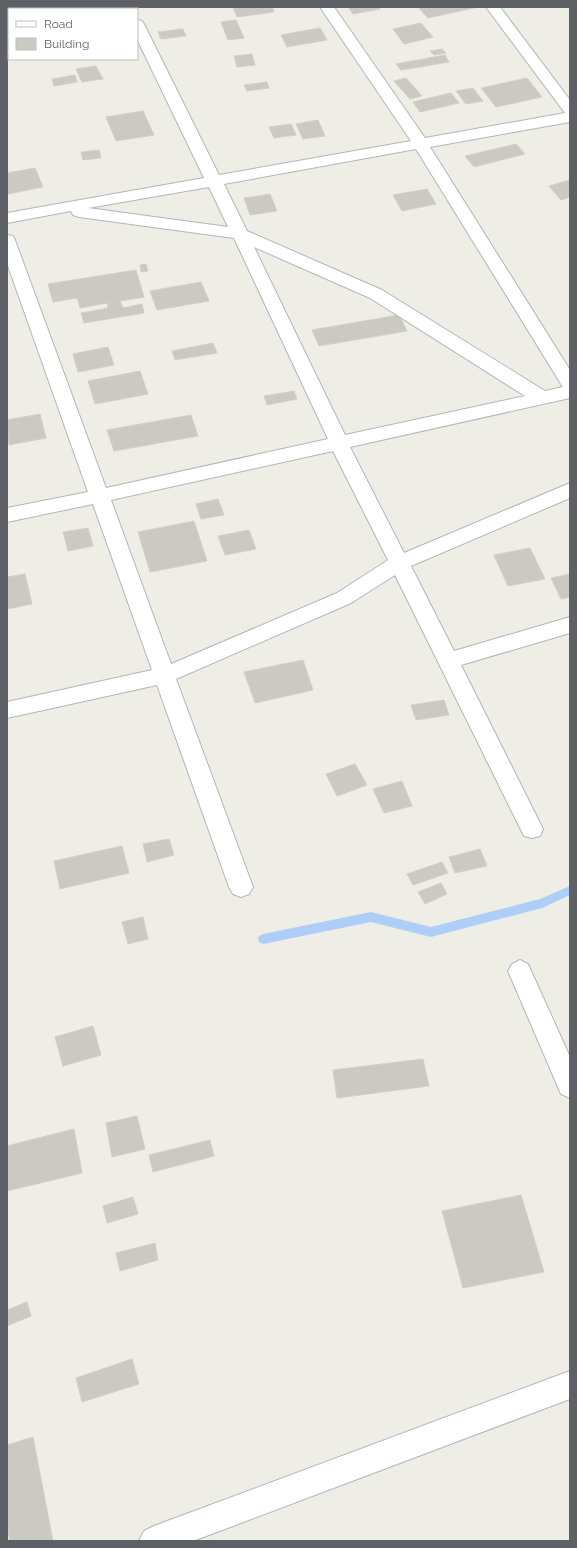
<svg xmlns="http://www.w3.org/2000/svg" width="577" height="1548" viewBox="0 0 577 1548" font-family="Raleway,sans-serif">
	<rect width="100%" height="100%" fill="#eeede6"/>
	<g fill="none" stroke-linecap="round" stroke-linejoin="round">
		<polygon fill="#adcef7" fill-rule="evenodd" points="570,886 570,895 542,908 431,937 371,922 263,944 259,942 258,939 259,936 263,934 371,912 431,927 540,899"/>
	</g>
	<g fill="#cac9c2" stroke="#d3d0c5">
		<polygon points="58,7 85,7 72,9 59,9"/>
		<polygon points="233,7 272,7 274,12 237,17"/>
		<polygon points="348,7 379,7 380,9 353,14"/>
		<polygon points="418,7 478,7 428,18"/>
		<polygon points="236,20 244,38 228,40 221,22"/>
		<polygon points="421,23 433,37 404,44 393,29"/>
		<polygon points="320,28 327,40 287,47 281,35"/>
		<polygon points="183,29 186,36 161,39 158,32"/>
		<polygon points="442,49 446,53 434,55 430,51"/>
		<polygon points="252,54 255,65 237,67 234,56"/>
		<polygon points="445,55 449,62 401,70 396,64"/>
		<polygon points="96,66 103,79 82,82 76,69"/>
		<polygon points="75,75 77,82 54,86 52,79"/>
		<polygon points="406,78 422,96 410,99 394,81"/>
		<polygon points="527,78 542,97 496,107 481,88"/>
		<polygon points="267,82 269,88 247,91 244,85"/>
		<polygon points="473,88 483,101 466,104 456,91"/>
		<polygon points="451,93 459,103 420,112 413,102"/>
		<polygon points="143,111 154,135 116,141 106,117"/>
		<polygon points="318,120 325,136 303,139 296,124"/>
		<polygon points="291,124 296,135 274,138 269,127"/>
		<polygon points="516,144 525,154 474,167 465,156"/>
		<polygon points="99,150 101,158 83,160 81,152"/>
		<polygon points="35,168 43,187 8,194 7,173"/>
		<polygon points="570,180 570,197 561,200 549,186"/>
		<polygon points="427,189 436,204 402,211 393,195"/>
		<polygon points="270,194 277,211 250,215 244,198"/>
		<polygon points="146,264 148,271 141,272 140,265"/>
		<polygon points="136,270 144,297 120,301 123,308 142,304 144,313 84,323 81,313 108,308 107,303 80,308 77,298 53,302 48,284"/>
		<polygon points="201,282 209,301 157,310 150,291"/>
		<polygon points="399,315 407,331 319,346 312,330"/>
		<polygon points="213,343 217,353 175,360 172,351"/>
		<polygon points="108,347 114,365 78,372 73,354"/>
		<polygon points="140,371 148,394 95,404 88,381"/>
		<polygon points="294,391 297,399 267,405 264,396"/>
		<polygon points="40,414 46,438 9,445 7,420"/>
		<polygon points="191,415 198,436 114,451 107,430"/>
		<polygon points="218,499 224,515 201,519 196,504"/>
		<polygon points="194,521 207,561 150,572 138,532"/>
		<polygon points="88,528 93,546 68,551 63,532"/>
		<polygon points="249,530 256,549 225,555 218,536"/>
		<polygon points="530,548 545,579 508,586 494,555"/>
		<polygon points="25,574 32,604 7,609 7,577"/>
		<polygon points="570,574 570,597 561,599 551,578"/>
		<polygon points="303,660 313,690 255,703 244,672"/>
		<polygon points="444,700 449,715 416,720 411,705"/>
		<polygon points="355,764 367,785 337,796 326,774"/>
		<polygon points="402,781 412,806 384,813 373,789"/>
		<polygon points="169,839 174,855 147,862 143,844"/>
		<polygon points="122,846 129,873 60,889 54,861"/>
		<polygon points="480,849 487,866 455,873 449,857"/>
		<polygon points="442,862 448,873 413,885 407,874"/>
		<polygon points="441,883 447,894 425,904 418,892"/>
		<polygon points="143,917 148,939 128,944 122,922"/>
		<polygon points="93,1026 101,1055 63,1066 55,1037"/>
		<polygon points="423,1059 429,1086 337,1098 333,1070"/>
		<polygon points="137,1116 145,1149 112,1157 106,1123"/>
		<polygon points="74,1129 82,1173 7,1191 7,1146"/>
		<polygon points="210,1140 214,1156 153,1172 149,1155"/>
		<polygon points="521,1195 544,1272 463,1288 442,1211"/>
		<polygon points="133,1197 138,1214 107,1223 103,1206"/>
		<polygon points="155,1243 158,1260 120,1271 116,1253"/>
		<polygon points="27,1302 31,1316 7,1326 7,1310"/>
		<polygon points="132,1359 139,1384 82,1402 76,1378"/>
		<polygon points="33,1437 53,1541 10,1541 7,1527 7,1445"/>
	</g>
	<g fill="none" stroke-linecap="round" stroke-linejoin="round">
		<g stroke="#b3b5b9" stroke-width="2">
			<g id="minor">
				<polygon points="122,7 136,7 137,9 123,9"/>
				<path d="M320 7H334L425 138 565 113 486 7H500L570 100V122L430 147 570 370V398L350 447 404 553 570 483V498L411 566 454 651 570 617V633L461 665 543 829 540 836 532 838 524 836 395 575 351 603 176 679 253 887 249 894 241 897 233 894 229 887 157 685 7 718V702L152 670 93 504 7 522V508L88 492 7 263V235L13 236 15 240 106 488 328 439 234 238 79 217 73 215 71 211 7 223V213L204 178 137 39V20L142 21 144 24 219 175 411 141ZM416 149 561 384 563 387 545 391 382 290 247 231 224 184ZM209 187 228 227 88 208ZM254 247 370 298 525 396 345 435ZM333 451 388 560 337 593 171 664 111 500Z"/>
				<polygon points="520,960 528,964 570,1057 570,1098 561,1094 508,971 512,964"/>
				<polygon points="570,1371 570,1399 193,1541 139,1541 144,1531 154,1526"/>
			</g>
		</g>
		<use href="#minor" fill="#fff" fill-rule="evenodd"/>
	</g>
	<rect width="577" height="1548" fill="none" stroke="#5d6065" stroke-width="16"/>
	<rect x="8" y="8" width="130" height="52" fill="#ffffff" stroke="#bebfc1"/>
	<rect x="16" y="21" width="20" height="6" fill="#ffffff" stroke="#bebfc1"/>
	<text x="44" y="28" font-size="12" fill="#5d6065">Road</text>
	<rect x="16" y="38" width="20" height="12" fill="#cac9c2" stroke="#bebfc1"/>
	<text x="44" y="48" font-size="12" fill="#5d6065">Building</text>
</svg>
